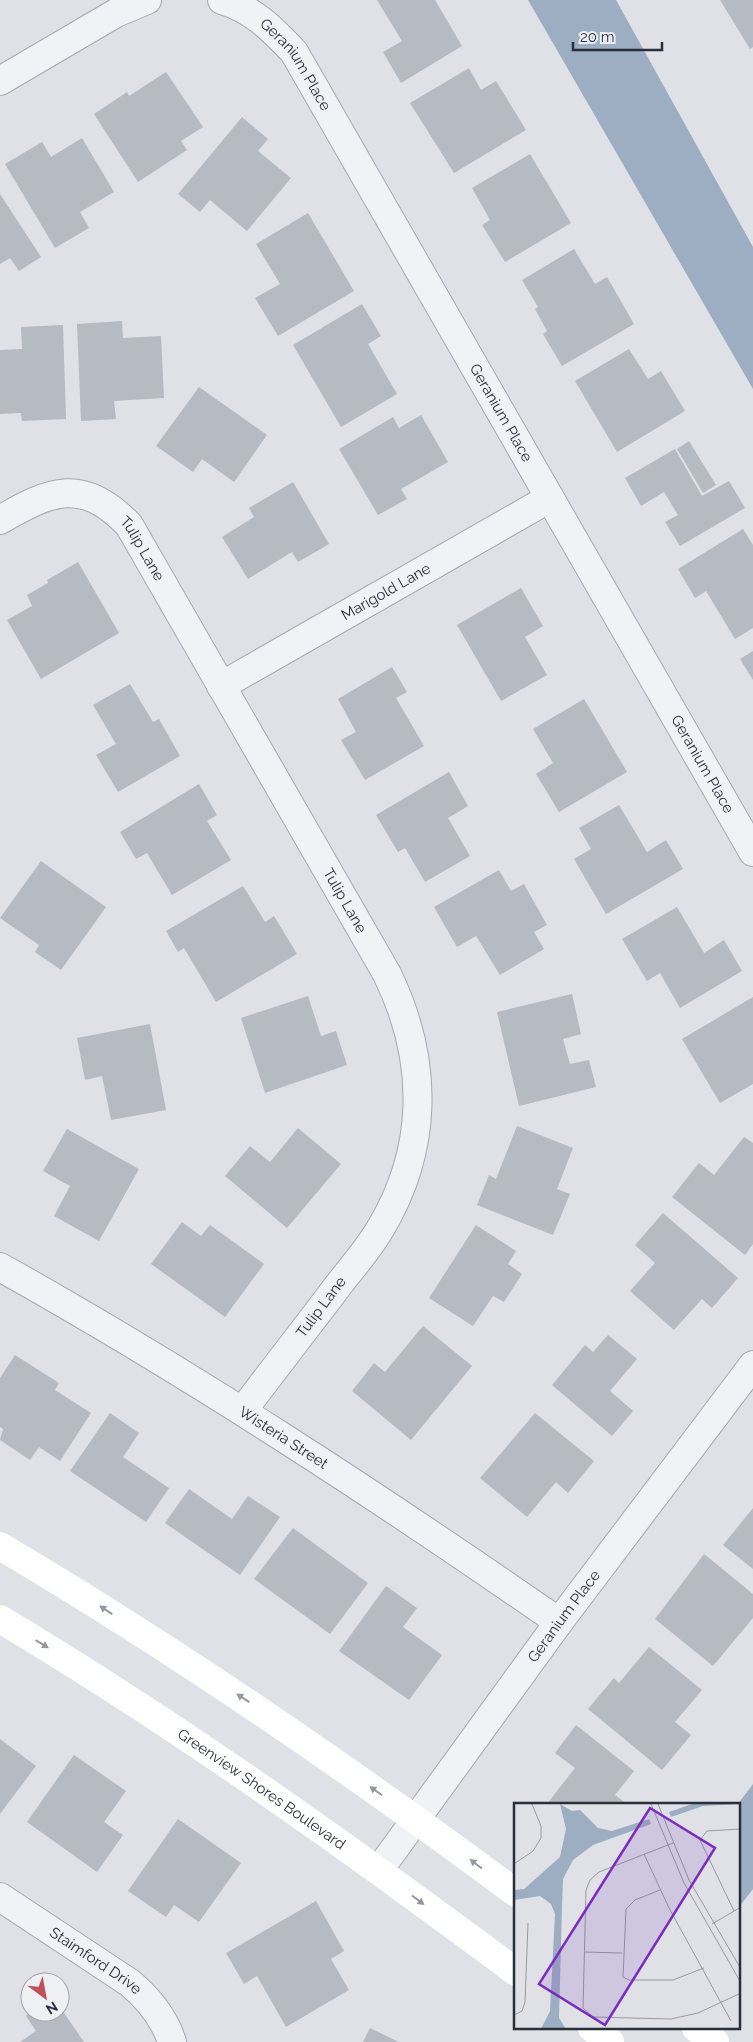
<svg xmlns="http://www.w3.org/2000/svg" width="753" height="2042" viewBox="0 0 753 2042" font-family="Raleway,sans-serif">
	<rect width="100%" height="100%" fill="#dfe1e6"/>
	<g fill="#9dadc2">
		<polygon points="528,0 616,0 753,247 753,389"/>
		<polygon points="753,1784 753,1889 739,1907 738,1804"/>
	</g>
	<g fill="#b6bac2">
		<polygon points="377,0 435,0 462,46 401,83 383,52 402,41"/>
		<polygon points="720,0 753,0 753,47 750,49"/>
		<polygon points="469,68 481,90 496,81 526,130 454,173 410,103"/>
		<polygon points="166,72 203,127 181,141 187,150 138,182 94,114 127,92 129,96"/>
		<polygon points="242,117 268,139 258,151 291,178 247,231 210,200 200,212 178,194"/>
		<polygon points="82,138 114,192 80,212 89,228 55,248 5,164 42,142 51,157"/>
		<polygon points="530,154 571,223 505,262 482,225 490,220 472,188"/>
		<polygon points="0,194 41,257 19,271 10,258 0,264"/>
		<polygon points="308,213 354,291 278,336 255,298 280,284 256,244"/>
		<polygon points="574,249 595,284 607,277 634,324 562,366 543,334 547,331 535,309 538,307 522,280"/>
		<polygon points="362,304 381,336 368,344 397,394 341,427 293,345"/>
		<polygon points="122,321 123,338 161,336 164,398 114,401 116,419 81,421 77,324"/>
		<polygon points="63,325 66,419 22,421 21,413 0,414 0,350 22,349 21,327"/>
		<polygon points="629,349 648,379 661,371 685,411 617,452 575,381"/>
		<polygon points="199,387 267,435 234,482 202,459 193,472 156,446"/>
		<polygon points="421,415 448,462 401,489 407,499 378,515 339,449 393,417 399,428"/>
		<polygon points="689,441 716,485 703,493 677,449"/>
		<polygon points="675,449 702,496 729,481 745,508 680,546 665,522 678,515 664,492 641,506 625,478"/>
		<polygon points="293,482 329,544 298,562 292,552 248,579 222,537 254,517 249,508"/>
		<polygon points="743,529 753,545 753,628 735,639 706,591 695,598 678,569"/>
		<polygon points="78,562 119,633 41,679 7,620 32,606 27,595 48,583 47,580"/>
		<polygon points="521,588 543,626 525,637 547,675 501,701 457,625"/>
		<polygon points="753,651 753,680 740,659"/>
		<polygon points="392,667 407,692 396,698 424,746 365,780 341,740 356,732 338,699"/>
		<polygon points="130,684 153,722 159,719 180,756 118,792 96,755 116,744 93,705"/>
		<polygon points="584,699 627,772 559,812 536,774 553,763 533,729"/>
		<polygon points="449,772 468,806 448,818 470,856 425,882 405,848 398,852 376,815"/>
		<polygon points="199,784 217,815 207,821 231,860 172,895 147,853 136,859 120,832"/>
		<polygon points="619,805 647,852 666,840 683,869 606,914 574,859 591,849 579,828"/>
		<polygon points="41,861 106,907 61,970 35,952 39,945 0,918"/>
		<polygon points="499,870 511,891 524,884 547,925 534,932 544,949 500,975 476,936 457,947 434,907"/>
		<polygon points="243,886 265,922 274,916 297,954 216,1002 184,948 178,952 166,931"/>
		<polygon points="677,907 704,953 724,940 742,971 680,1008 660,973 647,981 622,939"/>
		<polygon points="572,994 581,1034 563,1039 570,1064 589,1060 596,1087 519,1106 497,1012"/>
		<polygon points="308,996 321,1036 336,1031 347,1065 265,1093 241,1018"/>
		<polygon points="753,997 753,1084 720,1103 682,1039"/>
		<polygon points="150,1024 166,1110 111,1120 102,1076 85,1080 77,1038"/>
		<polygon points="517,1126 573,1148 557,1189 570,1194 553,1235 477,1205 489,1175 496,1179"/>
		<polygon points="298,1128 341,1164 287,1228 225,1176 250,1146 270,1162"/>
		<polygon points="67,1129 139,1169 99,1241 54,1216 70,1186 43,1171"/>
		<polygon points="744,1137 753,1143 753,1244 745,1255 672,1197 699,1163 714,1175"/>
		<polygon points="663,1213 738,1278 712,1308 702,1299 674,1330 630,1291 655,1263 635,1245"/>
		<polygon points="182,1222 201,1236 210,1225 264,1264 225,1317 151,1264"/>
		<polygon points="476,1225 516,1251 508,1264 522,1274 504,1302 493,1296 473,1326 429,1298"/>
		<polygon points="423,1326 472,1366 411,1440 352,1391 374,1363 385,1372"/>
		<polygon points="608,1335 637,1359 610,1391 633,1411 612,1436 552,1385 585,1345 593,1352"/>
		<polygon points="15,1355 59,1383 55,1390 91,1413 60,1461 39,1447 30,1460 0,1440 3,1429 0,1427 0,1378"/>
		<polygon points="110,1413 139,1433 123,1457 169,1488 146,1522 70,1471"/>
		<polygon points="535,1413 594,1461 568,1493 556,1482 527,1517 480,1478"/>
		<polygon points="189,1489 232,1519 248,1496 280,1517 240,1575 165,1523"/>
		<polygon points="753,1508 753,1569 723,1545"/>
		<polygon points="293,1528 368,1583 330,1634 254,1579"/>
		<polygon points="704,1554 753,1594 753,1618 713,1666 655,1619"/>
		<polygon points="386,1586 417,1608 403,1627 442,1655 409,1700 339,1651"/>
		<polygon points="649,1647 702,1690 675,1722 691,1735 662,1770 588,1709 614,1678 619,1683"/>
		<polygon points="576,1725 634,1771 615,1795 627,1804 547,1804 575,1768 555,1753"/>
		<polygon points="0,1739 36,1766 0,1814"/>
		<polygon points="74,1755 126,1791 104,1822 123,1835 97,1872 27,1822"/>
		<polygon points="178,1819 241,1863 199,1922 174,1905 166,1917 128,1891"/>
		<polygon points="316,1901 344,1951 331,1959 349,1990 286,2027 257,1976 244,1984 226,1953"/>
		<polygon points="60,2007 84,2042 20,2042 36,2031 26,2016 32,2012 60,2012"/>
		<polygon points="370,2028 399,2042 363,2042"/>
	</g>
	<g fill="none" stroke-linecap="round" stroke-linejoin="round">
		<g stroke="#a5a8af" stroke-width="30">
			<g id="street">
				<path id="s1" d="M222 0C253 9 273 30 294 52L753 852"/>
				<polyline points="0,81 116,13 147,0"/>
				<path id="s2" d="M0 520C51 490 83 477 129 525L387 974C429 1060 429 1149 379 1231 365 1254 346 1274 331 1295 301 1334 272 1372 243 1410"/>
				<path id="s3" d="M221 686 550 498"/>
				<path id="s4" d="M0 1267C193 1375 377 1496 559 1622"/>
				<path id="s5" d="M379 1870 559 1622 753 1365"/>
				<path id="s6" d="M0 1897 130 1983C149 1999 164 2017 172 2042"/>
			</g>
		</g>
		<use href="#street" stroke="#f1f2f5" stroke-width="28"/>
		<g stroke="#fff" stroke-width="28">
			<path d="M0 1546C179 1652 349 1769 516 1893"/>
			<path id="s7" d="M0 1619C179 1726 348 1847 516 1972"/>
			<polyline points="592,2028 610,2042"/>
			<polyline points="696,2028 715,2042"/>
		</g>
	</g>
	<defs><path id="oneway-solid" d="M-6-.8H1V-3.2L6.5 0L1 3.2V.8H-6Z" transform="scale(1.25)"/></defs>
	<g fill="#94979d">
		<use href="#oneway-solid" transform="translate(106 1610) rotate(-147)"/>
		<use href="#oneway-solid" transform="translate(42 1644) rotate(31)"/>
		<use href="#oneway-solid" transform="translate(243 1698) rotate(-147)"/>
		<use href="#oneway-solid" transform="translate(376 1791) rotate(-145)"/>
		<use href="#oneway-solid" transform="translate(476 1864) rotate(-143)"/>
		<use href="#oneway-solid" transform="translate(418 1900) rotate(37)"/>
	</g>
	<g text-anchor="middle" dominant-baseline="central" stroke-width="4.5" stroke-linejoin="round" paint-order="stroke">
		<g font-size="15" fill="#292f3b" stroke="#eef0f4">
			<text stroke="none"><textPath href="#s1" startOffset="101">Geranium Place</textPath></text>
			<text stroke="none"><textPath href="#s1" startOffset="506">Geranium Place</textPath></text>
			<text stroke="none"><textPath href="#s2" startOffset="172">Tulip Lane</textPath></text>
			<text stroke="none"><textPath href="#s3" startOffset="190">Marigold Lane</textPath></text>
			<text stroke="none"><textPath href="#s1" startOffset="911">Geranium Place</textPath></text>
			<text stroke="none"><textPath href="#s2" startOffset="578">Tulip Lane</textPath></text>
			<text transform="translate(321 1307) rotate(-53)">Tulip Lane</text>
			<text stroke="none"><textPath href="#s4" startOffset="331">Wisteria Street</textPath></text>
			<text stroke="none"><textPath href="#s5" startOffset="314">Geranium Place</textPath></text>
			<text stroke="none"><textPath href="#s7" startOffset="312">Greenview Shores Boulevard</textPath></text>
			<text stroke="none"><textPath href="#s6" startOffset="115">Staimford Drive</textPath></text>
		</g>
	</g>
	<g transform="translate(514 1803)">
		<rect width="226" height="226" fill="#dfe1e6"/>
		<path d="M46 1 58 8 66 7 84 25 98 28 135 16 137 21 79 42 59 57 49 76 48 103 45 215 52 226H27L36 208 41 111 37 101 26 93 0 97V87L10 86 46 54 52 26ZM178 1H227L189 3 157 14 155 9Z" fill="#9dadc2"/>
		<path fill="none" stroke="#969aa2" stroke-width="1" d="M137 1 170 80 227 180M144 1 175 77 227 166M159 40 85 69 76 77 72 87 69 205 79 214 157 216 184 210 227 190M130 51 155 105 217 218M0 61 19 48 27 35V23L18 1M146 87 121 97 112 106 109 174 115 177H159L190 165M220 108 186 37 193 28 227 26M198 121 227 104M70 149 108 150M0 212 8 208 11 199 14 120"/>
		<path fill="#7b2cbf" fill-opacity="0.15" stroke="#7b2cbf" stroke-width="2.5" d="M136 5 201 45 91 222 25 181Z"/>
		<rect width="226" height="226" fill="none" stroke="#292f3b" stroke-width="2.5"/>
	</g>
	<g transform="translate(45 1997) rotate(148)"><circle r="24" fill="#eef0f4" stroke="#9fa3aa"/>
	<path d="M0-4L9 19L0 12L-9 19Z" fill="#be515a"/>
	<text y="-8" font-size="14" font-weight="bold" text-anchor="middle" fill="#292f3b">N</text>
	</g>
	<path d="M573 42v8h89v-8" fill="none" stroke="#292f3b" stroke-width="2.5"/>
	<text x="580" y="42" font-size="15" fill="#292f3b" stroke="#eef0f4" stroke-width="4" paint-order="stroke">20 m</text>
</svg>
